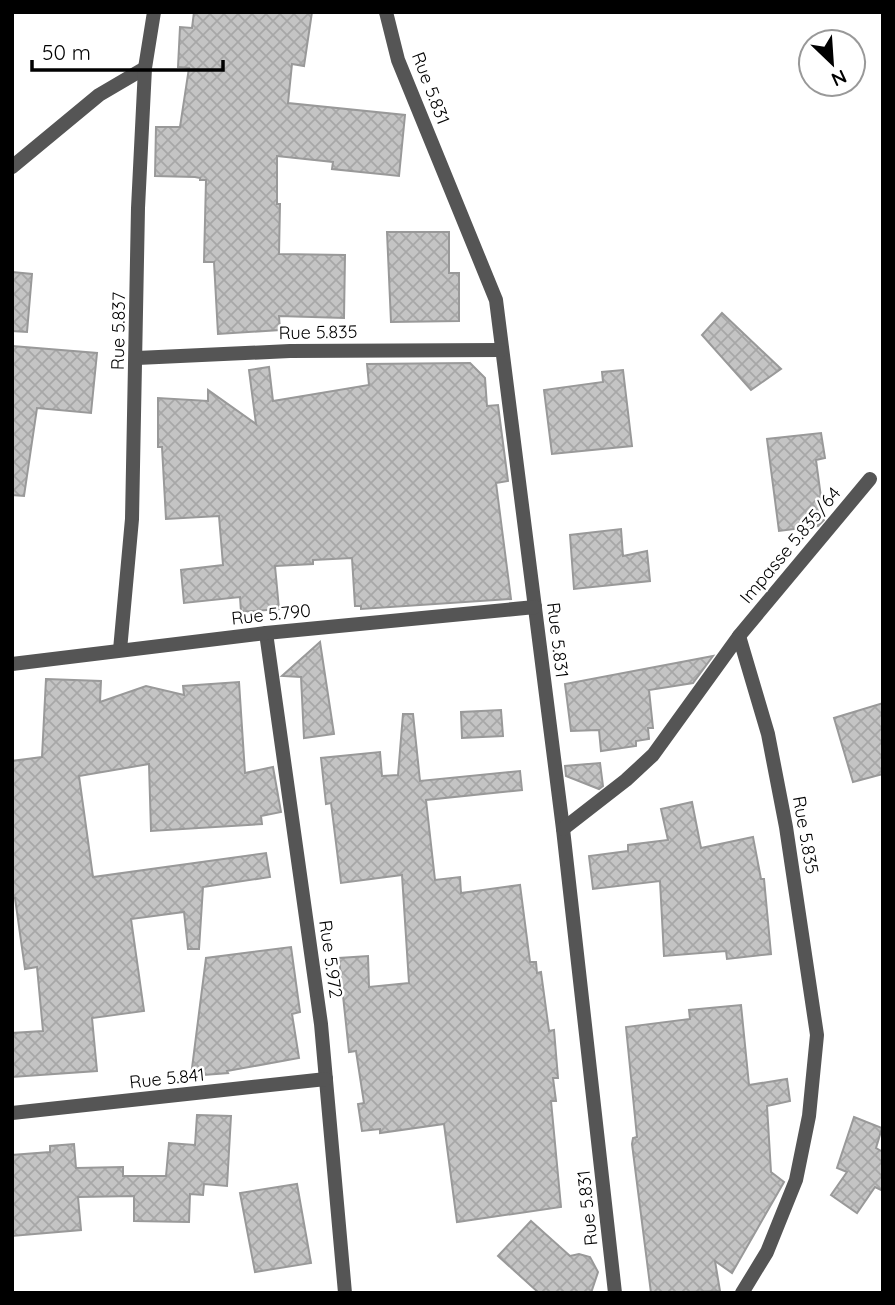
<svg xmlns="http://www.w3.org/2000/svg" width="895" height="1305" viewBox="0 0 895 1305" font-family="Quicksand,sans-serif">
	<defs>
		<pattern id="building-cross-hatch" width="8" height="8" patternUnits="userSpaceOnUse" patternTransform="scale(1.75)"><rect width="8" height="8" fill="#c4c4c4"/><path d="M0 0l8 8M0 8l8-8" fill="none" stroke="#a7a7a7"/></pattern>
	</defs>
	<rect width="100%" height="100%" fill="#fff"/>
	<g fill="url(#building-cross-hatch)" stroke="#999" stroke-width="2">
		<polygon points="194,12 312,12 304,66 292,64 288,103 405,115 399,176 332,169 333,162 277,156 277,204 280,204 279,254 345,255 344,318 279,316 280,330 218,334 214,262 204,262 206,180 200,180 200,178 195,177 155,176 156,127 180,127 189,68 178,67 180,27 192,28"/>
		<polygon points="387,232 449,232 449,273 459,273 459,321 391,322"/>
		<polygon points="12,272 32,274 27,332 12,331"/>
		<polygon points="722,313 781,369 751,390 702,335"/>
		<polygon points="12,346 97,353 91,413 37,408 24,496 12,495"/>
		<polygon points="470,363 485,378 487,406 498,405 508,481 496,483 511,599 361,609 361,606 355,606 352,558 313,560 313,564 275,566 279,609 241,612 240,597 184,603 181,570 223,565 219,516 166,519 162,447 158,447 158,398 208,401 208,390 256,424 249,370 269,367 273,401 369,385 367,364"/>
		<polygon points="623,370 632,446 552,454 544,390 603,382 602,372"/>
		<polygon points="821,433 825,458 816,460 824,520 818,526 779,531 767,439"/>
		<polygon points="621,529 623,556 647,551 650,581 574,589 570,535"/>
		<polygon points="320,642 334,734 304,738 301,677 282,676"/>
		<polygon points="713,656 693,683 649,690 653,728 648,728 649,739 636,741 636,746 601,751 599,730 571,731 565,684"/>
		<polygon points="46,679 101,681 100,702 146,686 184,695 183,686 239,682 245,773 273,767 281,812 261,816 262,824 151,831 149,764 79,776 93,877 266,853 270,877 203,887 199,949 188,949 184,912 131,919 144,1011 92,1018 97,1071 12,1077 12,1033 43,1031 37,967 25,969 15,898 12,898 12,761 42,757"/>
		<polygon points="883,703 883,774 853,782 834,718"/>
		<polygon points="501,710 503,736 462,738 461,712"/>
		<polygon points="403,714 413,714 420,781 520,771 522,790 426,800 435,880 460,877 461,893 520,885 530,962 536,962 537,973 541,972 549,1031 554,1030 558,1078 553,1078 556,1101 551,1101 561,1207 457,1222 444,1124 380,1133 380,1129 362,1131 358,1104 364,1103 356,1051 349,1052 339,958 368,956 369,987 409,983 402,875 341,883 331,803 326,804 321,758 380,752 382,776 398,775"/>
		<polygon points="600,763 603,786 599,789 566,776 565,766"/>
		<polygon points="692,802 701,848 753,837 761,879 764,879 771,954 727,959 726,951 664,956 660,881 593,889 589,856 628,851 628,845 668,840 661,809"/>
		<polygon points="291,947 300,1012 292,1014 299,1058 227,1071 228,1073 191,1076 206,958"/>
		<polygon points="741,1005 749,1085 787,1079 790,1101 767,1106 771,1172 784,1182 732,1273 715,1261 720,1291 651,1293 632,1144 633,1138 637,1137 626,1027 690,1019 689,1010"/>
		<polygon points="197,1115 231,1116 227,1186 204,1184 203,1195 190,1194 189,1222 134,1221 134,1196 78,1197 81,1230 12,1236 12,1155 50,1152 50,1146 74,1144 76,1168 123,1167 123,1176 166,1176 169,1143 195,1145"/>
		<polygon points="854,1117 882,1128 876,1148 883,1152 883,1191 875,1187 857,1213 831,1195 847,1172 837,1168"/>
		<polygon points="297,1184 311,1263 255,1272 240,1193"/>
		<polygon points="531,1221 570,1256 579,1254 590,1257 598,1272 591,1293 539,1293 498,1256"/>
	</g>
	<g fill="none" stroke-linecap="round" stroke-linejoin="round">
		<g stroke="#555" stroke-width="14">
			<polyline points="386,12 398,60 496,300 563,829 615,1293"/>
			<polyline points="12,167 99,95 145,68"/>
			<polyline points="137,358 290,351 501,350"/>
			<polyline points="266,633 321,1024 345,1293"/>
			<polyline points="739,636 870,479"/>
			<polyline points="120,650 132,519 138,208 145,68 154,12"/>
			<polyline points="12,664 266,633 535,607"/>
			<polyline points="563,829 626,780 653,755 739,636 768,734 786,827 817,1035 809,1116 796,1180 767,1252 742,1293"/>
			<polyline points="12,1113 326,1079"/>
		</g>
	</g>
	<g text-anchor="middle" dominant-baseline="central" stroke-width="5" stroke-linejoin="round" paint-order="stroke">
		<g font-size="18" fill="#000" stroke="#fff">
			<text transform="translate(431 88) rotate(69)">Rue 5.831</text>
			<text transform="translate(118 331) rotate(-89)">Rue 5.837</text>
			<text transform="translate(318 332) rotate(-1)">Rue 5.835</text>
			<text transform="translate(790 545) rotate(-50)">Impasse 5.835/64</text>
			<text transform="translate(271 614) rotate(-6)">Rue 5.790</text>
			<text transform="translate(558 640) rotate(83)">Rue 5.831</text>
			<text transform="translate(806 835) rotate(80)">Rue 5.835</text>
			<text transform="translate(331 959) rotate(82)">Rue 5.972</text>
			<text transform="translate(167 1078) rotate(-6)">Rue 5.841</text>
			<text transform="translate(587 1208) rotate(-96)">Rue 5.831</text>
		</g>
	</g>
	<rect width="895" height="1305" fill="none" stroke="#000000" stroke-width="28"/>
	<g transform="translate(832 63) rotate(155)"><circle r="33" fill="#ffffff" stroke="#999999" stroke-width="2"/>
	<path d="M0-5L12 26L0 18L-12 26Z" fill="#000000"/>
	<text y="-10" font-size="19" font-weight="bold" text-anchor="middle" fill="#000000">N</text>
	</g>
	<path d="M32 60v10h191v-10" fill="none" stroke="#000000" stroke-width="3.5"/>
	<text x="42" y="60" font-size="21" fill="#000000" stroke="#ffffff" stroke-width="5" paint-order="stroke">50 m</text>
</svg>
